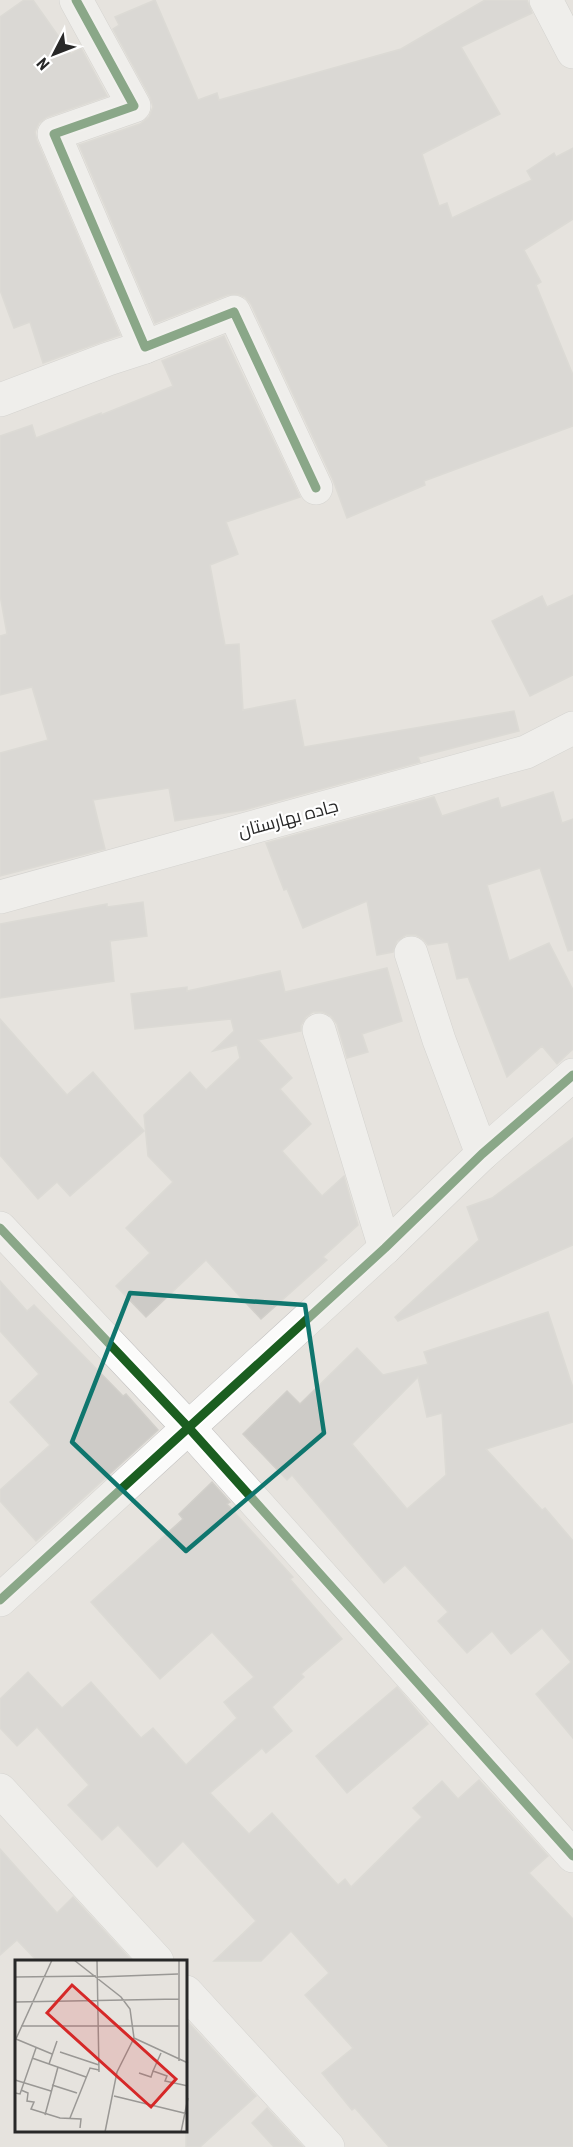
<svg xmlns="http://www.w3.org/2000/svg" width="573" height="2147" viewBox="0 0 573 2147" font-family="'Roboto Condensed',Cairo,sans-serif">
	<rect width="100%" height="100%" fill="#e6e3de"/>
	<g fill="#cdcbc7" stroke="#d1cfca" stroke-width="1.5" fill-rule="evenodd">
		<polygon points="24,0 33,0 71,54 81,48 107,96 47,117 39,123 35,132 37,141 120,335 43,363 30,322 14,328 0,290 0,17"/>
		<polygon points="155,0 198,100 217,93 219,100 401,49 485,0 527,0 532,13 461,47 500,114 422,154 439,206 447,203 452,218 532,180 527,171 554,153 556,157 573,148 573,219 524,250 541,282 536,285 573,375 573,426 424,481 425,485 347,518 333,480 251,304 245,297 237,294 227,295 155,323 79,145 140,124 149,117 153,107 150,97 113,29 119,25 115,17"/>
		<polygon points="224,336 300,497 226,522 238,554 210,565 225,645 239,644 243,710 295,700 304,747 514,711 519,731 418,757 420,762 244,810 175,821 169,788 93,800 105,849 0,876 0,753 48,740 32,687 0,695 0,636 7,634 0,595 0,436 32,425 36,438 101,413 101,415 173,386 162,361"/>
		<polygon points="573,595 573,675 530,696 492,621 542,596 547,607"/>
		<polygon points="553,792 562,823 573,819 573,950 568,951 540,868 487,885 509,961 549,943 566,976 573,990 573,1049 557,1064 542,1046 507,1077 468,977 457,979 448,942 428,945 423,939 416,935 406,935 397,941 393,952 377,955 367,901 303,928 287,889 284,890 266,843 434,797 442,816 498,798 501,808"/>
		<polygon points="143,902 147,936 110,941 114,981 0,998 0,924 107,904 107,907"/>
		<polygon points="387,968 402,1021 362,1034 368,1052 347,1058 337,1024 331,1016 323,1012 313,1012 306,1017 301,1025 301,1031 258,1040 292,1078 280,1089 311,1124 282,1151 322,1196 344,1176 358,1225 323,1257 327,1260 261,1319 206,1260 146,1317 116,1286 150,1253 126,1228 173,1182 148,1156 144,1115 190,1072 206,1090 240,1058 237,1045 213,1051 234,1031 231,1019 135,1029 131,994 187,987 187,991 280,971 285,992"/>
		<polygon points="0,1019 67,1095 93,1072 144,1131 70,1196 57,1182 38,1199 0,1155"/>
		<polygon points="573,1138 573,1245 398,1321 395,1317 479,1240 467,1207 492,1198"/>
		<polygon points="0,1281 27,1311 34,1305 123,1396 126,1394 158,1430 36,1541 0,1501 0,1490 50,1445 10,1402 39,1374 0,1331"/>
		<path d="M548 1312 573 1388V1422L486 1449 542 1510 545 1508 573 1541V1738L536 1694 571 1662 542 1628 511 1654 492 1631 467 1653 438 1621 448 1612 405 1565 384 1583 292 1475 287 1480 243 1434 287 1391 300 1404 357 1348 383 1375 428 1364 424 1352ZM418 1377 427 1417 442 1413 446 1475 407 1509 352 1444Z"/>
		<polygon points="212,1482 230,1502 227,1504 293,1577 290,1579 342,1639 301,1674 304,1677 272,1707 292,1731 266,1753 262,1748 210,1793 249,1834 272,1813 338,1885 345,1879 351,1887 422,1817 413,1808 442,1781 458,1799 479,1780 548,1856 529,1873 573,1919 573,2147 389,2147 355,2108 352,2110 322,2073 353,2048 305,1995 329,1973 291,1931 261,1961 214,1961 256,1921 183,1841 157,1867 118,1825 102,1840 68,1805 89,1785 37,1727 17,1746 0,1728 0,1699 28,1672 62,1708 91,1682 141,1738 153,1728 186,1765 237,1718 224,1702 254,1677 212,1632 160,1679 91,1602 183,1519 179,1514"/>
		<polygon points="397,1687 428,1724 347,1793 316,1756"/>
		<polygon points="0,1849 57,1913 73,1897 132,1961 37,1961 17,1940 0,1955"/>
		<polygon points="186,2020 256,2096 200,2147 186,2147"/>
		<polygon points="267,2108 303,2147 274,2147 252,2123"/>
	</g>
	<g fill="none" stroke-linecap="round" stroke-linejoin="round">
		<g stroke="#c0bfbf" stroke-width="34">
			<g id="street">
				<polyline points="76,0 134,106 54,134 145,347 234,312 316,488"/>
				<polyline points="546,0 573,52"/>
				<polyline points="0,400 108,359 145,347"/>
				<polyline points="411,953 439,1040 482,1154"/>
				<polyline points="319,1030 385,1248"/>
				<polyline points="0,1228 188,1427 573,1856"/>
				<polyline points="0,1790 157,1961"/>
				<polyline points="186,1992 328,2147"/>
			</g>
		</g>
		<g stroke="#c0bfbf" stroke-width="34">
			<g id="secondary">
				<polyline points="0,897 526,752 573,728"/>
				<polyline points="0,1600 385,1248 482,1154 573,1075"/>
			</g>
		</g>
		<use href="#street" stroke="#fbfbfa" stroke-width="33"/>
		<use href="#secondary" stroke="#fbfbfa" stroke-width="33"/>
		<g stroke="#fff" stroke-width="13">
			<g id="cycleway">
				<polyline points="76,0 134,106 54,134 145,347 234,312 316,488"/>
				<polyline points="0,1228 188,1427 573,1856"/>
				<polyline points="0,1600 385,1248 482,1154 573,1075"/>
			</g>
		</g>
		<use href="#cycleway" stroke="#1b5e20" stroke-width="9"/>
	</g>
	<path d="M0 0H573V2147H0ZM130 1293 305 1305 324 1433 186 1551 72 1442Z" fill="#e6e3de" fill-opacity=".55" fill-rule="evenodd"/>
	<path fill="none" stroke="#0f766e" stroke-width="4.5" stroke-linejoin="round" d="M130 1293 305 1305 324 1433 186 1551 72 1442Z"/>
	<g text-anchor="middle" dominant-baseline="central" stroke-width="4.5" stroke-linejoin="round" paint-order="stroke">
		<g font-size="18" fill="#282828" stroke="#fff">
			<text transform="translate(288 818) rotate(-15)">جاده بهارستان</text>
		</g>
	</g>
	<g transform="translate(15 1960)">
		<rect width="172" height="172" fill="#e6e3de"/>
		<path fill="none" stroke="#9a9895" stroke-width="1.5" d="M59 0 106 37 115 49 119 78 102 112 90 172M82 0 84 112M164 0V101M0 17 81 16M83 17 163 14M0 42 164 39M6 66H164M119 78 173 103M1 79 37 94M0 81 37 0M45 92 84 105M17 98 71 117M34 104 42 81M138 111 146 93M124 113 136 117 138 111 152 116 150 121 173 126M0 120 36 131M37 125 62 133M6 130 13 133 12 141 19 142 16 149 45 158 66 159 65 168M0 133 5 134 21 88M99 136 173 154M30 155 43 107M55 158 75 108 84 110M166 172 173 138"/>
		<path fill="#d62828" fill-opacity="0.15" stroke="#d62828" stroke-width="3" d="M57 25 161 119 136 147 32 53Z"/>
		<rect width="172" height="172" fill="none" stroke="#282828" stroke-width="3"/>
	</g>
	<g transform="translate(54 54) rotate(228)" stroke="#ffffff" stroke-width="4.5" paint-order="stroke">
	<path d="M0-4.5L10 22L0 15L-10 22Z" fill="#282828"/>
	<text y="-9" font-size="16" font-weight="bold" text-anchor="middle" fill="#282828">N</text>
	</g>
</svg>
